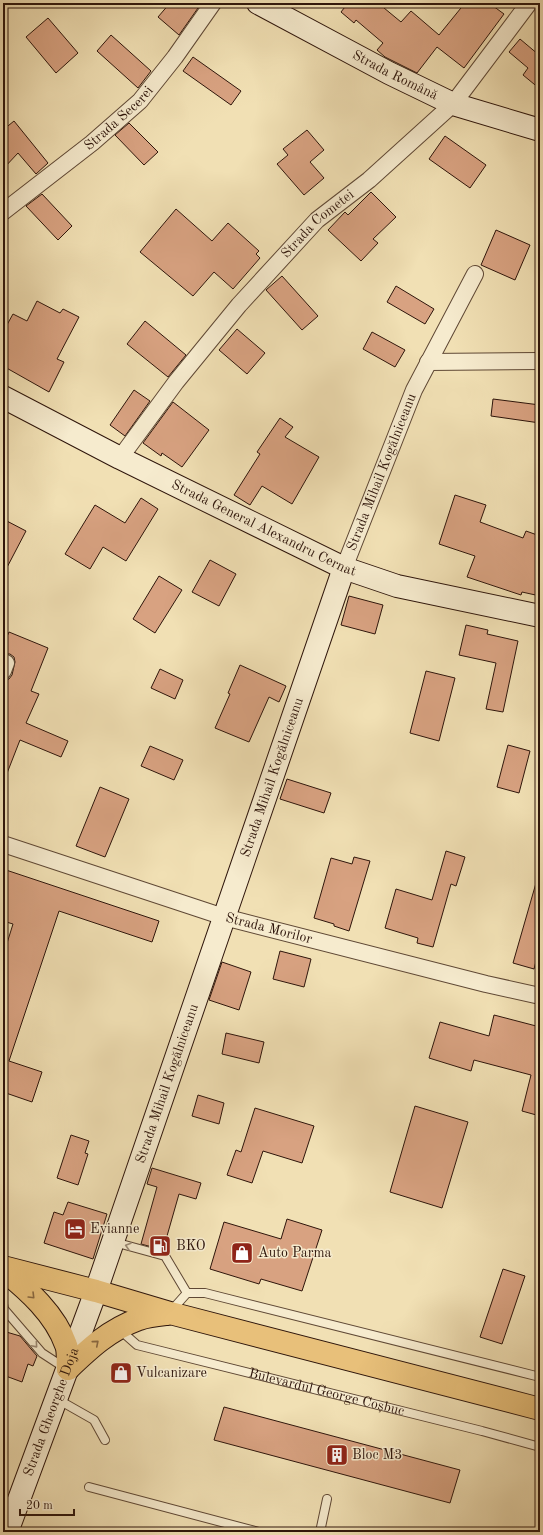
<svg xmlns="http://www.w3.org/2000/svg" width="543" height="1535" viewBox="0 0 543 1535" font-family="'Old Standard TT',serif">
	<rect width="100%" height="100%" fill="#f1e0b4"/>
	<filter id="stains"><feTurbulence type="fractalNoise" baseFrequency=".005" numOctaves="4"/><feColorMatrix values="0 0 0 0 .2 0 0 0 0 .09 0 0 0 0 .02 0 0 0 .5 -.17"/></filter>
	<radialGradient id="worn" r=".72"><stop offset=".6" stop-color="#630" stop-opacity="0"/><stop offset="1" stop-color="#630" stop-opacity=".3"/></radialGradient>
	<g fill="#d8a281" stroke="#2e150b">
		<polygon points="170,3 192,3 198,8 179,35 158,17"/>
		<polygon points="348,3 378,3 401,22 411,11 439,35 465,3 489,3 504,14 464,68 437,47 417,73 385,57 377,50 383,43 356,20 354,23 341,12"/>
		<polygon points="48,18 78,53 56,73 26,37"/>
		<polygon points="111,35 151,71 138,88 97,51"/>
		<polygon points="520,39 539,55 540,54 540,89 523,75 528,68 509,52"/>
		<polygon points="193,57 241,91 231,105 183,71"/>
		<polygon points="14,121 48,163 36,174 18,153 3,169 3,130"/>
		<polygon points="129,123 158,152 144,165 115,135"/>
		<polygon points="307,130 324,150 310,162 324,178 304,195 277,164 288,155 283,149"/>
		<polygon points="445,136 486,165 470,188 429,159"/>
		<polygon points="371,192 396,217 373,239 378,243 361,261 328,230 345,212 348,215"/>
		<polygon points="42,194 72,226 58,240 26,206"/>
		<polygon points="176,209 212,241 228,223 259,251 256,254 260,258 233,289 214,272 193,296 140,252"/>
		<polygon points="496,230 530,245 515,280 481,265"/>
		<polygon points="282,276 318,316 302,330 266,290"/>
		<polygon points="396,286 434,309 425,324 387,302"/>
		<polygon points="37,301 60,313 63,309 79,317 57,359 64,362 49,392 3,366 3,332 13,314 27,321"/>
		<polygon points="145,321 186,355 168,377 127,344"/>
		<polygon points="237,329 265,353 247,374 219,350"/>
		<polygon points="372,332 405,350 395,367 363,349"/>
		<polygon points="134,390 150,401 125,436 110,425"/>
		<polygon points="493,399 540,405 540,423 491,416"/>
		<polygon points="173,402 209,430 182,467 162,453 161,456 143,443"/>
		<polygon points="280,418 293,427 285,437 319,457 292,504 262,486 250,505 234,495 260,454 257,452"/>
		<polygon points="455,495 486,505 480,522 523,538 526,531 540,536 540,596 522,592 521,595 467,577 475,556 439,544"/>
		<polygon points="141,498 158,509 126,561 103,547 90,569 65,554 95,505 125,523"/>
		<polygon points="3,519 26,531 3,575"/>
		<polygon points="210,560 236,574 219,606 192,592"/>
		<polygon points="159,576 182,590 155,633 133,619"/>
		<polygon points="349,596 383,605 375,634 341,625"/>
		<polygon points="466,625 488,630 487,634 518,641 503,712 486,709 496,663 459,655"/>
		<polygon points="9,632 48,648 31,691 39,694 26,723 68,741 61,757 20,740 4,781 3,781 3,684 4,680 9,679 12,675 15,662 14,657 10,654 3,654 3,646"/>
		<polygon points="240,665 286,686 279,702 269,697 249,742 215,728 230,694 228,693"/>
		<polygon points="160,669 183,680 175,699 151,688"/>
		<polygon points="426,671 455,678 439,741 410,733"/>
		<polygon points="508,745 530,751 519,793 497,787"/>
		<polygon points="150,746 183,760 174,780 141,766"/>
		<polygon points="287,779 331,793 324,813 280,799"/>
		<polygon points="100,787 129,799 105,857 76,846"/>
		<polygon points="446,851 465,857 456,886 451,884 433,947 417,943 418,938 385,928 396,889 432,900"/>
		<polygon points="354,857 370,861 349,931 334,926 334,924 314,918 331,858 352,864"/>
		<polygon points="3,869 159,921 152,942 59,911 9,1061 42,1072 32,1102 3,1092 3,1010 7,998 3,996 3,956 13,924 3,921"/>
		<polygon points="536,883 540,883 540,946 534,969 513,963"/>
		<polygon points="280,951 311,959 304,987 273,979"/>
		<polygon points="222,962 251,972 239,1010 209,1000"/>
		<polygon points="494,1015 540,1027 540,1116 522,1111 531,1075 474,1060 471,1071 429,1058 440,1022 489,1036"/>
		<polygon points="226,1033 264,1042 259,1063 222,1054"/>
		<polygon points="198,1095 224,1103 219,1124 192,1116"/>
		<polygon points="415,1106 468,1122 442,1208 390,1192"/>
		<polygon points="255,1108 314,1126 302,1163 263,1151 252,1183 227,1175 236,1150 241,1152"/>
		<polygon points="71,1135 89,1141 85,1153 88,1154 78,1185 57,1178"/>
		<polygon points="152,1168 201,1183 196,1199 179,1194 163,1250 141,1244 157,1187 147,1184"/>
		<polygon points="68,1202 107,1214 93,1259 44,1243 54,1212 63,1215"/>
		<polygon points="287,1219 322,1230 302,1291 261,1279 259,1284 210,1269 224,1222 281,1239"/>
		<polygon points="503,1269 525,1276 502,1344 480,1337"/>
		<polygon points="3,1331 20,1336 37,1356 33,1366 28,1364 22,1382 3,1375"/>
		<polygon points="224,1407 460,1470 450,1503 214,1440"/>
	</g>
	<g fill="none" stroke-linecap="round" stroke-linejoin="round">
		<g stroke="#5f4835" stroke-width="10">
			<g id="lane">
				<polyline points="114,1242 165,1256 187,1293"/>
				<polyline points="3,1304 4,1309 42,1353 65,1368"/>
				<polyline points="171,1311 187,1293 205,1293 540,1377"/>
				<path id="s1" d="M120 1330 137 1345 482 1431 540 1447"/>
				<polyline points="57,1399 94,1420 105,1440"/>
				<polyline points="89,1487 259,1532"/>
				<polyline points="320,1532 327,1499"/>
			</g>
		</g>
		<g stroke="#5f4835" stroke-width="18">
			<g id="street">
				<path id="s2" d="M3 212 92 143 140 101 175 57 213 3"/>
				<polyline points="428,362 540,361"/>
				<path id="s3" d="M120 458 176 382 239 305 317 220 369 180 453 104 529 3"/>
				<path id="s4" d="M344 568 414 390 475 274"/>
				<polyline points="3,671 6,663"/>
				<path id="s5" d="M3 844 224 917 486 984 540 996"/>
			</g>
		</g>
		<g stroke="#2e150b" stroke-width="24">
			<g id="secondary">
				<path id="s6" d="M258 3 389 73 453 104 540 130"/>
				<path id="s7" d="M3 397 120 458 344 568 397 586 540 616"/>
				<path id="s8" d="M7 1532 96 1291 344 568"/>
			</g>
		</g>
		<g stroke="#2e150b" stroke-width="24">
			<g id="primary">
				<polyline points="3,1267 96,1291 170,1313 540,1409"/>
				<path d="M3 1270C28 1290 55 1314 66 1345 69 1352 67 1362 68 1369"/>
				<path d="M68 1369C90 1348 109 1330 139 1319 148 1316 158 1315 167 1314"/>
			</g>
		</g>
		<use href="#lane" stroke="#f6ebce" stroke-width="8"/>
		<use href="#street" stroke="#f6ebce" stroke-width="16"/>
		<use href="#secondary" stroke="#f6ebce" stroke-width="22"/>
		<use href="#primary" stroke="#e8c07a" stroke-width="22"/>
	</g>
	<defs><path id="oneway-chevron" d="M-2-3.5L2.5 0L-2 3.5" fill="none" stroke-width="1.6" stroke-linecap="round" stroke-linejoin="round"/></defs>
	<g stroke="#9c8b76">
		<use href="#oneway-chevron" transform="translate(128 1246) rotate(-164)"/>
		<use href="#oneway-chevron" transform="translate(35 1345) rotate(49)"/>
	</g>
	<g stroke="#8b6a42">
		<use href="#oneway-chevron" transform="translate(32 1296) rotate(45)"/>
		<use href="#oneway-chevron" transform="translate(96 1343) rotate(-40)"/>
	</g>
	<defs>
		<g id="hotel-square" transform="scale(1.15)"><rect x="-9" y="-9" width="18" height="18" rx="4" fill="#8f2418" stroke="#f6ebce"/><path d="M-6-4.5h1.5V1H6V5H4.5V3h-9V5H-6ZM-4 0a1.8 1.8 0 1 1 3.6 0ZM.5 0V-2.5h3Q6-2.5 6 0Z" fill="#fff"/></g>
		<g id="fuel-square" transform="scale(1.15)"><rect x="-9" y="-9" width="18" height="18" rx="4" fill="#8f2418" stroke="#f6ebce"/><path d="M-5.5-6h7V0h2V4h1.3V-2.5L3-4.5l.8-.8L6-3V5H2.5V1h-1V6h-7ZM-4.2-4.7v3.2H.2V-4.7Z" fill="#fff"/></g>
		<g id="shop-square" transform="scale(1.15)"><rect x="-9" y="-9" width="18" height="18" rx="4" fill="#8f2418" stroke="#f6ebce"/><path d="M-5-2.5h2.3a2.7 3.5 0 0 1 5.4 0H5L5.5 6h-11ZM-1.5-2.5h3a1.5 2.3 0 0 0-3 0Z" fill="#fff"/></g>
		<g id="building-square" transform="scale(1.15)"><rect x="-9" y="-9" width="18" height="18" rx="4" fill="#8f2418" stroke="#f6ebce"/><path d="M-4-6H4V6H1V3H-1V6H-4ZM-2.5-4.3h1.7v1.8h-1.7ZM.8-4.3h1.7v1.8H.8ZM-2.5-1h1.7V.8h-1.7ZM.8-1h1.7V.8H.8Z" fill="#fff"/></g>
	</defs>
	<g fill-rule="evenodd">
		<use href="#hotel-square" x="75" y="1229"/>
		<use href="#fuel-square" x="160" y="1246"/>
		<use href="#shop-square" x="242" y="1253"/>
		<use href="#shop-square" x="121" y="1373"/>
		<use href="#building-square" x="337" y="1455"/>
	</g>
	<g text-anchor="middle" dominant-baseline="central" stroke-width="3" stroke-linejoin="round" paint-order="stroke">
		<g font-size="14" fill="#2e150b" stroke="#f6ebce">
			<text stroke="none"><textPath href="#s6" startOffset="155">Strada Română</textPath></text>
			<text stroke="none"><textPath href="#s2" startOffset="149">Strada Secerei</textPath></text>
			<text stroke="none"><textPath href="#s3" startOffset="307">Strada Cometei</textPath></text>
			<text stroke="none"><textPath href="#s4" startOffset="103">Strada Mihail Kogălniceanu</textPath></text>
			<text stroke="none"><textPath href="#s7" startOffset="292">Strada General Alexandru Cernat</textPath></text>
			<text stroke="none"><textPath href="#s8" startOffset="800">Strada Mihail Kogălniceanu</textPath></text>
			<text stroke="none"><textPath href="#s5" startOffset="279">Strada Morilor</textPath></text>
			<text stroke="none"><textPath href="#s8" startOffset="476">Strada Mihail Kogălniceanu</textPath></text>
			<text stroke="none"><textPath href="#s1" startOffset="218">Bulevardul George Coșbuc</textPath></text>
			<text stroke="none"><textPath href="#s8" startOffset="128">Strada Gheorghe Doja</textPath></text>
		</g>
		<g font-size="14" fill="#2e150b" stroke="#f6ebce" text-anchor="start">
			<text x="90" y="1229">Evianne</text>
			<text x="176" y="1246">BKO</text>
			<text x="258" y="1253">Auto Parma</text>
			<text x="136" y="1373">Vulcanizare</text>
			<text x="352" y="1455">Bloc M3</text>
		</g>
	</g>
	<rect width="543" height="1535" fill="none" stroke="#f1e0b4" stroke-width="16"/>
	<rect x="4" y="4" width="535" height="1527" fill="none" stroke="#2e150b" stroke-width="2"/>
	<rect x="8" y="8" width="527" height="1519" fill="none" stroke="#2e150b"/>
	<path d="M20 1509v6h54v-6" fill="none" stroke="#2e150b" stroke-width="2"/>
	<text x="26" y="1509" font-size="12" fill="#2e150b" stroke="#f6ebce" stroke-width="3" paint-order="stroke">20 m</text>
	<rect width="100%" height="100%" filter="url(#stains)"/>
	<rect width="100%" height="100%" fill="url(#worn)"/>
</svg>
